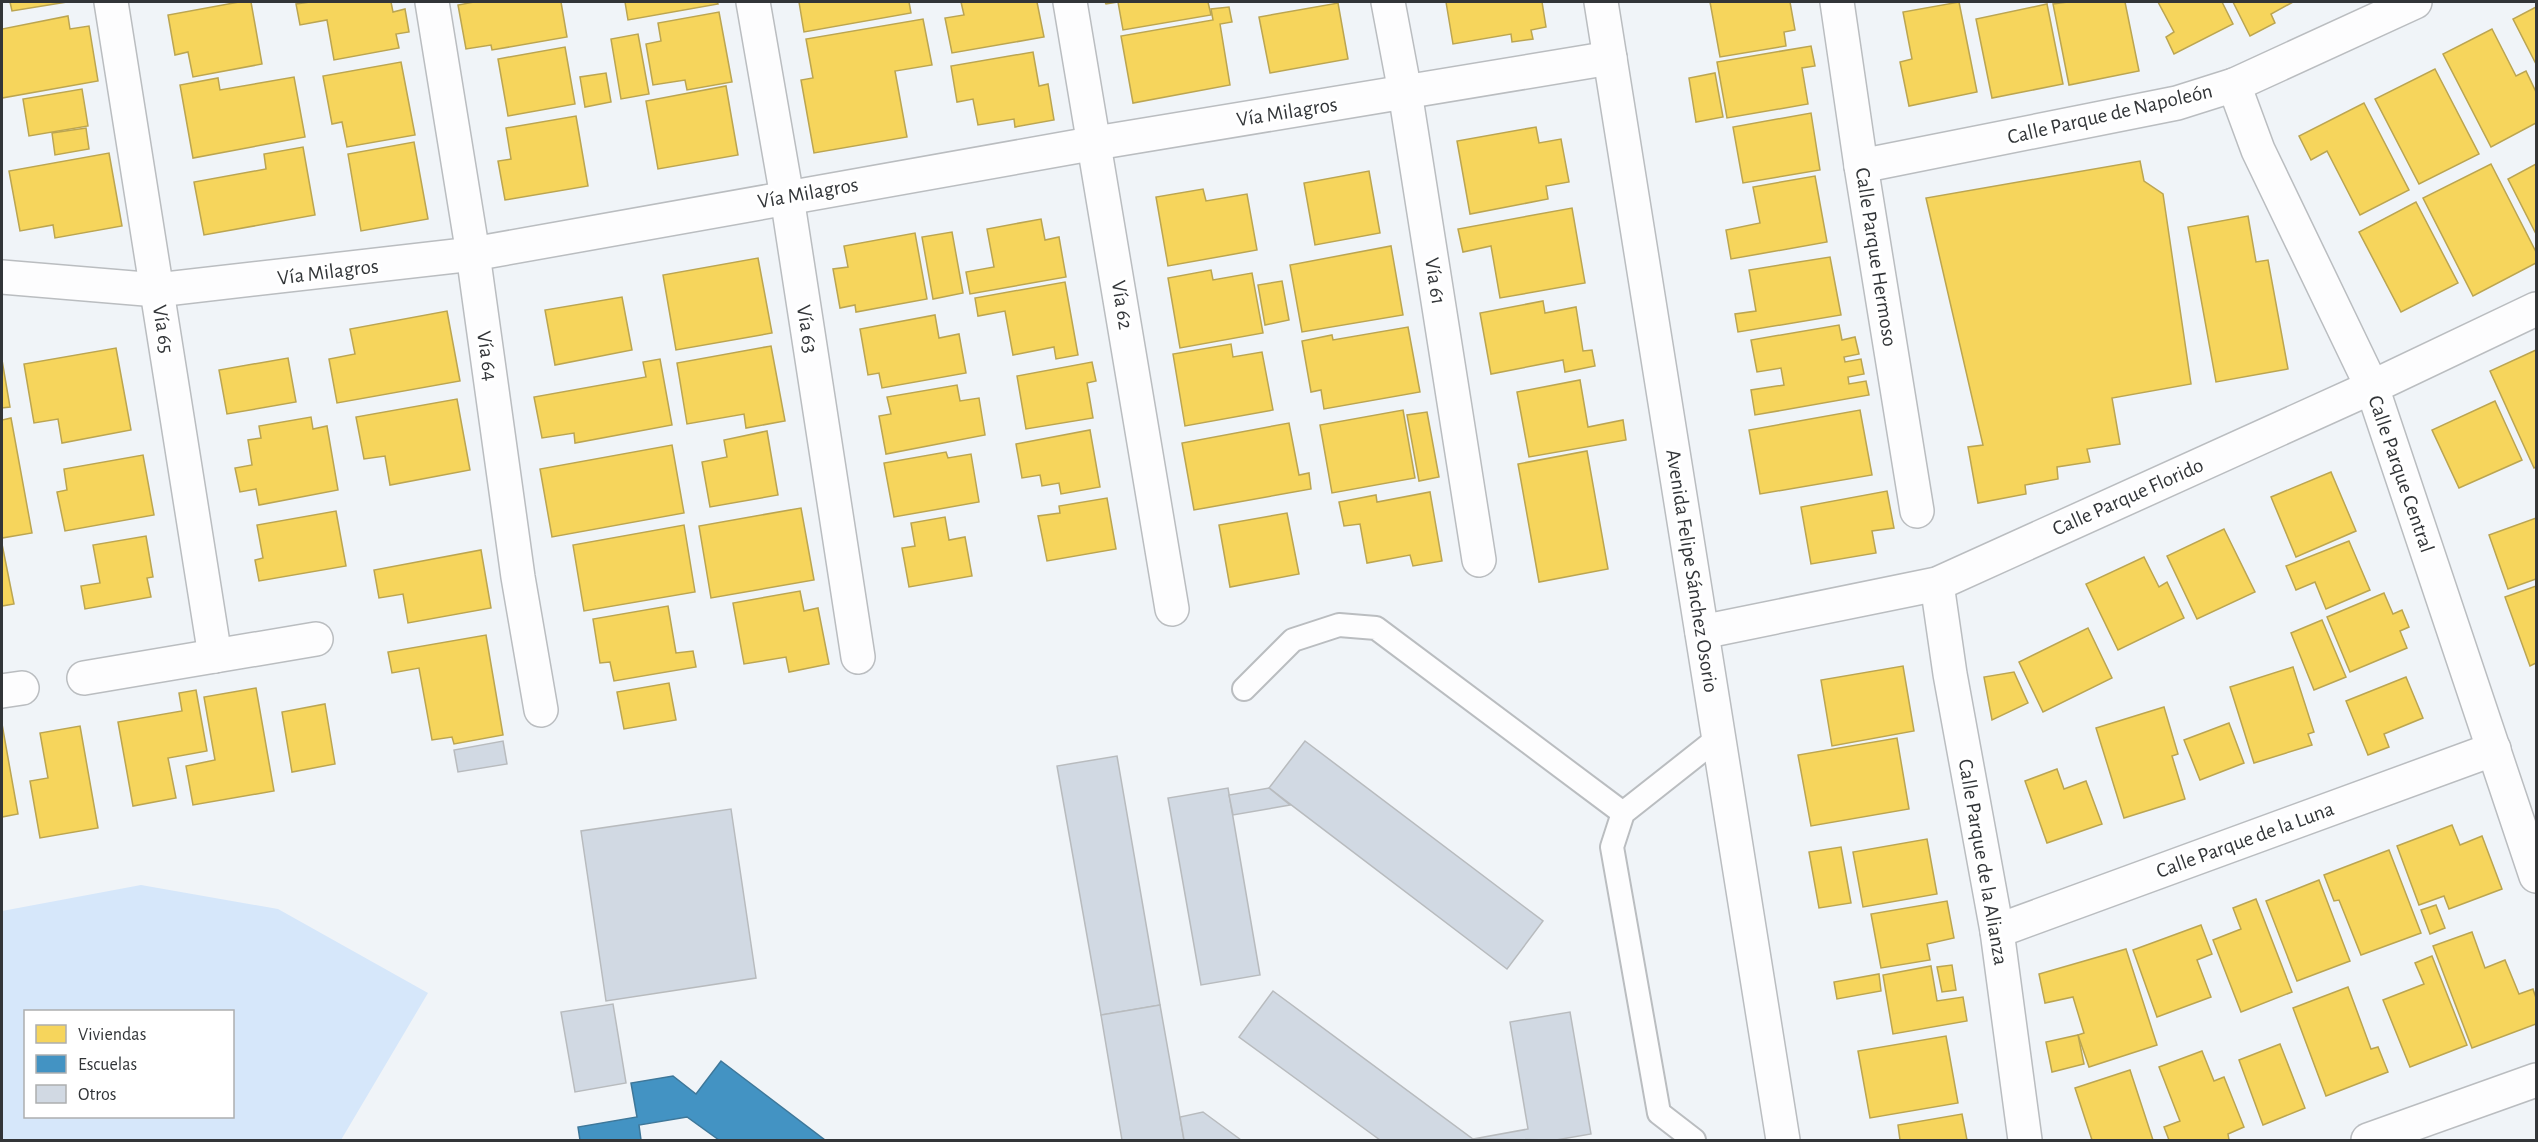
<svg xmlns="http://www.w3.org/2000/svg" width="2538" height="1142" viewBox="0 0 2538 1142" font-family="'Alegreya Sans',sans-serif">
	<rect width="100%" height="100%" fill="#f0f4f8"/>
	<path fill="#d6e7fa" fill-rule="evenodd" d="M141 885 278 909 428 993 341 1140H2V911ZM26 1012H232V1116H26Z"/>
	<g fill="#f6d55c" stroke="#bba551" stroke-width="1.5">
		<polygon points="10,2 67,2 12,11"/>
		<polygon points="239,2 251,2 262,64 193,77 188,52 175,55 168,15"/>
		<polygon points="310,2 391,2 393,12 405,9 409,32 396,34 399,48 334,60 327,20 300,25 296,4"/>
		<polygon points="474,2 561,2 567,37 492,50 491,45 466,49 458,5"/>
		<polygon points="625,2 717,2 718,4 628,20"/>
		<polygon points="799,2 909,2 911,13 804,32"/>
		<polygon points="961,2 1037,2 1044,37 952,53 945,18 964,15"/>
		<polygon points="1105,2 1208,2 1211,15 1123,30 1118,2 1106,4"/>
		<polygon points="1446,2 1542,2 1546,27 1531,30 1533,39 1512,42 1511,34 1453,44"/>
		<polygon points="1710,2 1790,2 1795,30 1784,32 1786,46 1720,57"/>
		<polygon points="1959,2 1977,92 1909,106 1900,62 1912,59 1903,12"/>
		<polygon points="2068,2 2125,2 2139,71 2069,85 2053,4"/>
		<polygon points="2158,2 2222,2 2233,24 2174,54 2166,37 2174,32"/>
		<polygon points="2233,2 2293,2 2271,14 2275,23 2250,36"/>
		<polygon points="1338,3 1348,59 1270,73 1259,17"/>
		<polygon points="2047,4 2063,84 1992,98 1976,19"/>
		<polygon points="1229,7 1232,22 1220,24 1230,85 1133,103 1121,36 1213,20 1211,9"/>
		<polygon points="2536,7 2536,64 2513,19"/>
		<polygon points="719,12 732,82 687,90 685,80 653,85 646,44 661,41 658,23"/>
		<polygon points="68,16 70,29 89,26 98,81 2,98 2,29"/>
		<polygon points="923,19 932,65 895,71 907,137 814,153 801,80 813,78 806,39"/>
		<polygon points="2492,29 2516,76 2526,71 2536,92 2536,123 2491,147 2443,54"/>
		<polygon points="638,34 649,94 621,99 611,39"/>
		<polygon points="1811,46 1815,66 1802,68 1808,104 1727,118 1717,62"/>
		<polygon points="565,47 575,104 508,116 498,59"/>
		<polygon points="1033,52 1039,86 1048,84 1054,120 1015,127 1014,119 978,125 973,99 957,102 951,66"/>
		<polygon points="401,62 415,135 347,147 342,122 332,124 323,76"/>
		<polygon points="2435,69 2479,154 2419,184 2375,99"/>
		<polygon points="606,73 611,102 585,107 580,77"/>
		<polygon points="1715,73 1723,117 1696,122 1689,78"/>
		<polygon points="294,77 305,137 193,158 180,85 218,78 220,90"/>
		<polygon points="726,86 738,155 658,169 646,101"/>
		<polygon points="82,89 88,126 29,136 23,99"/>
		<polygon points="2364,103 2409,190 2360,215 2327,151 2311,160 2299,136"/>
		<polygon points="1811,113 1820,170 1743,183 1733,127"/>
		<polygon points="576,116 588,186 505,200 498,161 511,159 506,128"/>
		<polygon points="1536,127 1539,143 1561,139 1569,182 1546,186 1548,199 1470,214 1457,141"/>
		<polygon points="86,128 89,149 55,155 52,133"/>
		<polygon points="414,142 428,219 361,231 348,154"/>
		<polygon points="303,147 315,215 204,235 194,182 266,169 264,154"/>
		<polygon points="109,153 122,226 55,238 53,225 20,231 9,171"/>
		<polygon points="2140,161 2144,181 2163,194 2191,384 2112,398 2120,444 2087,449 2090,462 2057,467 2058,479 2025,485 2026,494 1978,503 1968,447 1983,445 1926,198"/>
		<polygon points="2491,164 2536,252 2536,263 2473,296 2423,198"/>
		<polygon points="2536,164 2536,234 2508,179"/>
		<polygon points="1369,171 1380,233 1315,245 1304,183"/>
		<polygon points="1815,176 1827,242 1731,259 1726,230 1760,223 1753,187"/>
		<polygon points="1203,189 1206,201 1247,194 1257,250 1168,266 1156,197"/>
		<polygon points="2416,202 2458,283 2401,312 2359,232"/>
		<polygon points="1572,208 1585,283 1500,298 1491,246 1463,252 1458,229"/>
		<polygon points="2248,216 2256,262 2268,260 2288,369 2216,382 2188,227"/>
		<polygon points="1041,219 1045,240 1059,237 1066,277 970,294 966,272 994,267 987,229"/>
		<polygon points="952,232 963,293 933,299 922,237"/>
		<polygon points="915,233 927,299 856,312 855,305 840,308 833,269 848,267 844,246"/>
		<polygon points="1391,246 1403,315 1302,332 1290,265"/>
		<polygon points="1830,257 1841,315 1738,332 1735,314 1756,311 1749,270"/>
		<polygon points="758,258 772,333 676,350 663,275"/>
		<polygon points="1211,270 1213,280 1252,273 1263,333 1180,348 1168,278"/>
		<polygon points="1282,281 1289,320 1265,325 1258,285"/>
		<polygon points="1065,282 1078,355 1056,359 1054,347 1013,355 1005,311 978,316 975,298"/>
		<polygon points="622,297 632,350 555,365 545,310"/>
		<polygon points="1543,301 1545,313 1576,307 1583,351 1592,350 1595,366 1565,372 1563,360 1491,374 1480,313"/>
		<polygon points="447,311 460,381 337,403 329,359 355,354 350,329"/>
		<polygon points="935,315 939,338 959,334 966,373 882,388 879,373 868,375 860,329"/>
		<polygon points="1839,325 1842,340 1855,337 1859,354 1844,357 1845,362 1861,359 1864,374 1848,377 1849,384 1866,381 1869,395 1755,415 1751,390 1784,385 1781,368 1757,372 1751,340"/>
		<polygon points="1408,327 1420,392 1324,409 1321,390 1311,392 1302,341 1332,335 1333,340"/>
		<polygon points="1231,344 1233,357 1262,352 1273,410 1185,426 1173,354"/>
		<polygon points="771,346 785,421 746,428 744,414 687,424 677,363"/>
		<polygon points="116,348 131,430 62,443 58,419 34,423 24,364"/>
		<polygon points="2536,350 2536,467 2534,468 2490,371"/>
		<polygon points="288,358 296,402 227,414 219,370"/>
		<polygon points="660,359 672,425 575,443 574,433 542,438 534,397 646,377 643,362"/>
		<polygon points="2,360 10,407 2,408"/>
		<polygon points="1092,362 1096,381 1087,383 1093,418 1026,429 1017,376"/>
		<polygon points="1580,380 1588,427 1623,420 1626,440 1529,457 1517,392"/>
		<polygon points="957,385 960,401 979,398 985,435 886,454 879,416 891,414 887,397"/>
		<polygon points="457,399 470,470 390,485 385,456 364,459 356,417"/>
		<polygon points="2495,401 2522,460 2459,488 2432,430"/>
		<polygon points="1403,410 1415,478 1332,493 1320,425"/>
		<polygon points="1860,410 1872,475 1760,494 1749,430"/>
		<polygon points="1427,412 1439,477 1419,481 1407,415"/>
		<polygon points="311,417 313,429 327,426 338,490 259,505 256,489 240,492 235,468 252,465 248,440 261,438 259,426"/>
		<polygon points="11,418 32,533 2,538 2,420"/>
		<polygon points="1289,423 1299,475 1309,473 1311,489 1194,510 1182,443"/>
		<polygon points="1090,430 1100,487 1061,494 1059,483 1042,486 1040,475 1022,478 1016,444"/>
		<polygon points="767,431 778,495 710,507 702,462 727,457 724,440"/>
		<polygon points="672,445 684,513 552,537 540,469"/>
		<polygon points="1587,451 1608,569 1539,582 1518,464"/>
		<polygon points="946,452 948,458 971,454 979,502 894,517 884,463"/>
		<polygon points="143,455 154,515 65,531 57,492 67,490 64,469"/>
		<polygon points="2331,472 2356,531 2296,557 2271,497"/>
		<polygon points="1887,491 1894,528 1872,531 1876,553 1811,564 1801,507"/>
		<polygon points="1430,492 1442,561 1413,566 1410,555 1367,563 1360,524 1344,526 1339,502 1376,495 1377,502"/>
		<polygon points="1107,498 1116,549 1047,561 1038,516 1060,513 1059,506"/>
		<polygon points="801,508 814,580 711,598 699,526"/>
		<polygon points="336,511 346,566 259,581 255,560 263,558 257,525"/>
		<polygon points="1287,513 1299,574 1230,587 1219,525"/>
		<polygon points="945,517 949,540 965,537 972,576 909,587 902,548 915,546 911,523"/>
		<polygon points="2536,518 2536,579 2508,589 2489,535"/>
		<polygon points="684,525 695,592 584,611 573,545"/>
		<polygon points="2224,529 2255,592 2197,619 2167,556"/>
		<polygon points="146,536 153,577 147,578 151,597 85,609 81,586 100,583 93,545"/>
		<polygon points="2349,541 2370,590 2326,609 2315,582 2296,590 2286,566"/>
		<polygon points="2,544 14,604 2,606"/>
		<polygon points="481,550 491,608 408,623 403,594 379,598 374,570"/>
		<polygon points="2144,557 2159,587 2167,582 2184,618 2118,650 2086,584"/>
		<polygon points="2536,586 2536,663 2530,666 2505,597"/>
		<polygon points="800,591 804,611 818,608 829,664 789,672 786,657 744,664 733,603"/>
		<polygon points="2384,593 2393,614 2402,610 2409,627 2400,631 2407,648 2350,672 2327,617"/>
		<polygon points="668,606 676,653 693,651 696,667 614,681 610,662 600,663 593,619"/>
		<polygon points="2322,620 2346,677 2314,690 2291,633"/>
		<polygon points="2088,628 2112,678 2043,712 2019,662"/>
		<polygon points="486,635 503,735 454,744 452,737 432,740 419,668 392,673 388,652"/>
		<polygon points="1903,666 1914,731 1832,746 1821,680"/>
		<polygon points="2293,667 2314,732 2308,734 2312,745 2254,763 2230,687"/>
		<polygon points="2014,672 2028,703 1992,720 1984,677"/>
		<polygon points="2406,677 2423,718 2384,734 2389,747 2368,755 2346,701"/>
		<polygon points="669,683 676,720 624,729 617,692"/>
		<polygon points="256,688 274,791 193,805 186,766 215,760 204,697"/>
		<polygon points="196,690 207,751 168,758 176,798 133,806 118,722 182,711 179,693"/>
		<polygon points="325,704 335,764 292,772 282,712"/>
		<polygon points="2164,707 2178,754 2172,756 2185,799 2124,818 2096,728"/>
		<polygon points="2229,723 2244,763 2200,780 2184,740"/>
		<polygon points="2,724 18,814 2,817"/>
		<polygon points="80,726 98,828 40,838 30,781 48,778 40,733"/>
		<polygon points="1897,738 1909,809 1811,826 1798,755"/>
		<polygon points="2057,769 2064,789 2086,781 2102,824 2047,843 2025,781"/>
		<polygon points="2452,825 2460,845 2482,836 2502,889 2449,909 2444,896 2419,905 2397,846"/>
		<polygon points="1927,839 1937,894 1863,907 1853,852"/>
		<polygon points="1841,847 1851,903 1819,908 1809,852"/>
		<polygon points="2389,850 2421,933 2361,955 2339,900 2334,901 2324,875"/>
		<polygon points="2319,880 2350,961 2297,981 2266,901"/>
		<polygon points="2256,899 2292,992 2241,1012 2213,940 2241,929 2233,908"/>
		<polygon points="1947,901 1954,938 1927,944 1930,960 1881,968 1871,914"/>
		<polygon points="2436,905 2445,928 2430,934 2421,910"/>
		<polygon points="2201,925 2212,954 2197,960 2211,997 2157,1017 2133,950"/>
		<polygon points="2472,932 2485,968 2505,960 2519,994 2533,989 2536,998 2536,1024 2472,1048 2433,946"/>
		<polygon points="2126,949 2157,1045 2089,1067 2078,1035 2084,1033 2073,997 2045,1003 2039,974"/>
		<polygon points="2432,956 2467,1045 2410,1067 2383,1000 2424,984 2415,963"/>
		<polygon points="1952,965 1956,990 1942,992 1937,967"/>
		<polygon points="1931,966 1937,1001 1963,997 1967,1021 1893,1034 1883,975"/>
		<polygon points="1879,974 1881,991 1837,999 1834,982"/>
		<polygon points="2348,987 2371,1049 2378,1047 2388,1072 2326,1096 2293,1008"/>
		<polygon points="2078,1035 2084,1064 2052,1072 2046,1042"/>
		<polygon points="1946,1036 1958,1103 1870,1118 1858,1051"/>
		<polygon points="2280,1044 2305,1108 2263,1125 2239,1060"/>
		<polygon points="2202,1051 2214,1081 2224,1077 2244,1127 2228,1134 2229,1140 2169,1140 2164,1127 2180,1121 2159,1067"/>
		<polygon points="2130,1070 2153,1140 2092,1140 2075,1088"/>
		<polygon points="1962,1114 1967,1140 1900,1140 1898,1125"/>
	</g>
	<polygon fill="#4393c3" stroke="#3e7799" stroke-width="1.5" points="721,1061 825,1140 719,1140 687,1117 639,1125 641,1140 580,1140 578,1127 637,1117 631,1083 673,1076 696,1094"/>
	<g fill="#d1d9e3" stroke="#b8bbbe" stroke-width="1.5">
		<polygon points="503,741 507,764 458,772 454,750"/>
		<polygon points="1305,741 1543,921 1507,969 1269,788"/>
		<polygon points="1117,756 1160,1005 1101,1015 1057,766"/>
		<polygon points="1228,788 1260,975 1201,985 1168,798"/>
		<polygon points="1269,788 1290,805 1233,815 1229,795"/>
		<polygon points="731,809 756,978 606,1001 581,831"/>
		<polygon points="1273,991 1473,1139 1476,1140 1380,1140 1239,1037"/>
		<polygon points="613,1004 626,1083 575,1092 561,1012"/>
		<polygon points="1160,1005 1184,1140 1122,1140 1101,1015"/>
		<polygon points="1570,1012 1591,1134 1556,1140 1473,1139 1528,1129 1510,1022"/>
		<polygon points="1203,1112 1241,1140 1184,1140 1180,1117"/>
	</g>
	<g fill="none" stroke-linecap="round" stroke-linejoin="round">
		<g stroke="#babdc0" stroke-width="26">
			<g id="service">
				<polyline points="1244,689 1293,640 1339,625 1376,628 1623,813"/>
				<polyline points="1694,1140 1659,1113 1612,847 1623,813 1718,738"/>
			</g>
		</g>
		<g stroke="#babdc0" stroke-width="36">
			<g id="minor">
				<polyline points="111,2 215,656"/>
				<polyline points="432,2 473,254 518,577 541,710"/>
				<polyline points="753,2 787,197 858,657"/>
				<polyline points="1070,2 1172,609"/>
				<polyline points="1388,2 1405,92 1479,560"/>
				<polyline points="1837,2 1861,166 1917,511"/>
				<polyline points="2234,85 2258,150 2372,387 2536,876"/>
				<polyline points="1861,166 2177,103 2234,85 2415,2"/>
				<polyline points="2,277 157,290 473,254 1096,143 1610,58"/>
				<polyline points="1937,584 1950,674 1997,931 2025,1140"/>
				<polyline points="1702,632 1937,584 2372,387 2536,309"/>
				<polyline points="84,678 316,639"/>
				<polyline points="2,691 22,688"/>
				<polyline points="1997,931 2494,749"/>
				<polyline points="2368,1140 2536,1080"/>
			</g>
		</g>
		<g stroke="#babdc0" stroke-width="36">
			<polyline id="tertiary" points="1601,2 1783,1140"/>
		</g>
		<use href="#service" stroke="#fdfdfe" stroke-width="22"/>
		<use href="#minor" stroke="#fdfdfe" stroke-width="33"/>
		<use href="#tertiary" stroke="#fdfdfe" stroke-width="33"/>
	</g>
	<g text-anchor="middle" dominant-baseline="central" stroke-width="6" stroke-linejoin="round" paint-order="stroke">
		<g font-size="21" fill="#323538" stroke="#fff">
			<text transform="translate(1287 112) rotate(-9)">Vía Milagros</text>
			<text transform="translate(2110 114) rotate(-13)">Calle Parque de Napoleón</text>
			<text transform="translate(808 193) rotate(-10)">Vía Milagros</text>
			<text transform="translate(1876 257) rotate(81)">Calle Parque Hermoso</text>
			<text transform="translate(328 272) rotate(-7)">Vía Milagros</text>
			<text transform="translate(1435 281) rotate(81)">Vía 61</text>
			<text transform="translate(1122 305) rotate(81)">Vía 62</text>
			<text transform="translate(163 329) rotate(81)">Vía 65</text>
			<text transform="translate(807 329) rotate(81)">Vía 63</text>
			<text transform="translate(487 356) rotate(82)">Vía 64</text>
			<text transform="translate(2401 474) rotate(71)">Calle Parque Central</text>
			<text transform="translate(2128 497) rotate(-24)">Calle Parque Florido</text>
			<text transform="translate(1692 571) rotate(81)">Avenida Felipe Sánchez Osorio</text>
			<text transform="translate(2245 840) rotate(-20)">Calle Parque de la Luna</text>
			<text transform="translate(1983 862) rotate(80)">Calle Parque de la Alianza</text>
		</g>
	</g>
	<rect width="2538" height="1142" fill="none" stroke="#323538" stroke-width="6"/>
	<rect x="24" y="1010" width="210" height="108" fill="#ffffff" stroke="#adaeaf" stroke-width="1.5"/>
	<rect x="36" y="1025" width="30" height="18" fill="#f6d55c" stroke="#adaeaf" stroke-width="1.5"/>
	<text x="78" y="1040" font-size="18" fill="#323538">Viviendas</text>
	<rect x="36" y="1055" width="30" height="18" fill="#4393c3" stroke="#adaeaf" stroke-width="1.5"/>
	<text x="78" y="1070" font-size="18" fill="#323538">Escuelas</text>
	<rect x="36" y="1085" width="30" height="18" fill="#d1d9e3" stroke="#adaeaf" stroke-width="1.5"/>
	<text x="78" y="1100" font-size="18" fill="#323538">Otros</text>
</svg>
